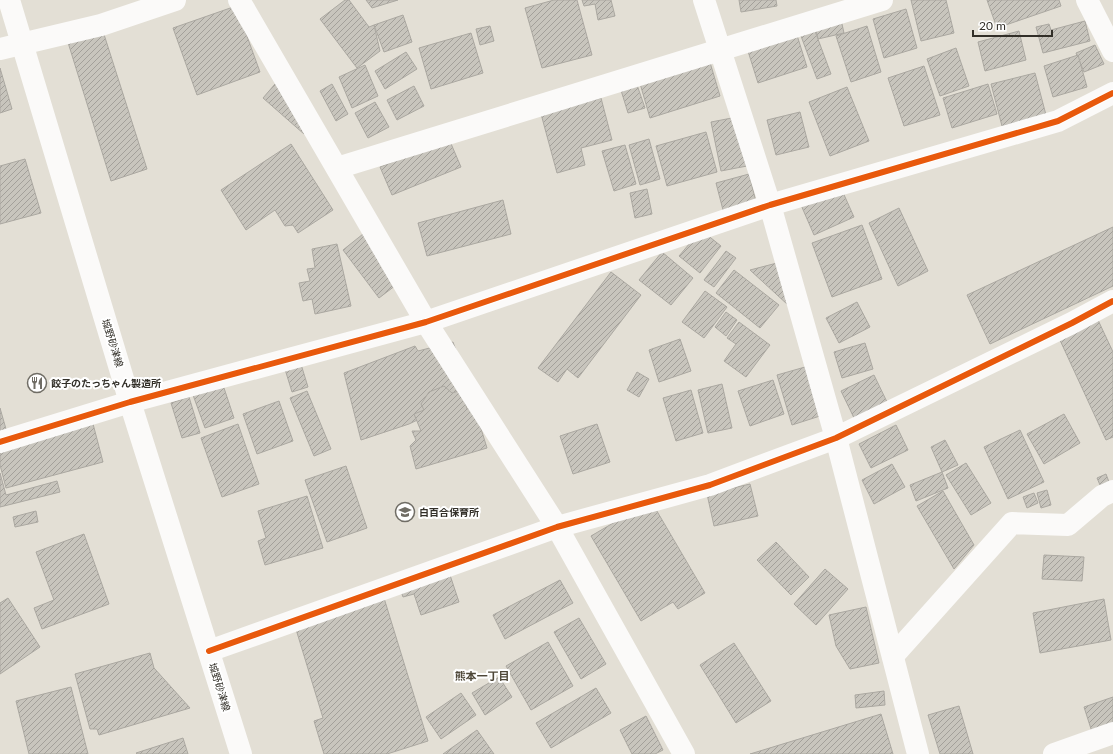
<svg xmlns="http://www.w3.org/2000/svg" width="1113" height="754" viewBox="0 0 1113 754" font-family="Lato,'Noto Sans JP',sans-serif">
	<defs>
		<pattern id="building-hatch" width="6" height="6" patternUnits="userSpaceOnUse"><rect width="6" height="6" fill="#c8c5bd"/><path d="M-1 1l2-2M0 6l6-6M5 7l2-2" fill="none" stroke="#a3a09a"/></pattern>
	</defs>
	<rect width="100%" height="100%" fill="#e3dfd5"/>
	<g fill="url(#building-hatch)" stroke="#aba8a1">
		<polygon points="345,0 349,0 369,27 374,25 380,51 357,68 320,19"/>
		<polygon points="366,0 398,0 372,8"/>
		<polygon points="554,0 577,0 592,55 542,68 525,8"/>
		<polygon points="582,0 611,0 615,16 598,20 595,4 584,6"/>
		<polygon points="739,0 776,0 777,6 741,12"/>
		<polygon points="911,0 946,0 954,33 921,41"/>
		<polygon points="987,0 1059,0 1061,6 997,28"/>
		<polygon points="236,6 260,72 197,95 173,28"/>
		<polygon points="838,6 844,33 818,39 812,12"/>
		<polygon points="906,9 917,48 884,58 873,19"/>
		<polygon points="403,15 412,42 384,52 374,25"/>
		<polygon points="1085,21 1090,41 1043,53 1036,27 1049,24 1051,30"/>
		<polygon points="812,23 831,74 817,79 798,28"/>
		<polygon points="101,25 147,169 111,181 66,36"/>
		<polygon points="490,26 494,41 480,45 476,29"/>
		<polygon points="867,26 881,72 851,82 836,36"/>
		<polygon points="1019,31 1026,60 985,71 978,42"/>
		<polygon points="796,32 807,67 758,83 747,48"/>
		<polygon points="471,33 483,73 431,89 419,48"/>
		<polygon points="1095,45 1104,64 1084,72 1076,53"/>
		<polygon points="956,48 969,86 940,96 927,59"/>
		<polygon points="406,52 417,69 385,89 375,71"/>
		<polygon points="1078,55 1087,87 1053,97 1044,66"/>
		<polygon points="709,59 720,96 650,118 639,80"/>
		<polygon points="365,65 378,96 352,108 339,77"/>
		<polygon points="924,66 940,115 904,126 888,78"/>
		<polygon points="0,68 12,109 0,113"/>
		<polygon points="1035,73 1046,115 1002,126 991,84"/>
		<polygon points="636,82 645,108 628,113 620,87"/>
		<polygon points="275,84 316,120 304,134 263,98"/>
		<polygon points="332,84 348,114 336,121 320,91"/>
		<polygon points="988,84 997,114 952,128 943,98"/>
		<polygon points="414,86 424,106 397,120 387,100"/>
		<polygon points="847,87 869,141 830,156 809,102"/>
		<polygon points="601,98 612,140 581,148 585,165 557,173 541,114"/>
		<polygon points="375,102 389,127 368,138 355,113"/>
		<polygon points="800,112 809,147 776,155 767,120"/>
		<polygon points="737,117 747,166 721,171 711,122"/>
		<polygon points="706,132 717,172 667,186 656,146"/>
		<polygon points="449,139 461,167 392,195 380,167"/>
		<polygon points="649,139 660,179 640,185 629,145"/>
		<polygon points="291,144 333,210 298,233 293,225 285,226 275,210 246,230 221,190"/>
		<polygon points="625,145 636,184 614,191 602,151"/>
		<polygon points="25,159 41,213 0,224 0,166"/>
		<polygon points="749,174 756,202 723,210 716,183"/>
		<polygon points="841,188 854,217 814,235 801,205"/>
		<polygon points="647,189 652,214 635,218 630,193"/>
		<polygon points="503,200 511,234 427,256 418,223"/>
		<polygon points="899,208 928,271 898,286 869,223"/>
		<polygon points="862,225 882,279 832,297 812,243"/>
		<polygon points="1113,227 1113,286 990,344 967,295"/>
		<polygon points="701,230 721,246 700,273 679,256"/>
		<polygon points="363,234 400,282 379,298 343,250"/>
		<polygon points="337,244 351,306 315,314 312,299 303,301 299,283 310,281 307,269 315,268 312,249"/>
		<polygon points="726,251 736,258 714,287 704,280"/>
		<polygon points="662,252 693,278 671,305 639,280"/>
		<polygon points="777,263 788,305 750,270"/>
		<polygon points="734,270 779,305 760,328 716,293"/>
		<polygon points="611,272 641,295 578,378 567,369 558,382 538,368"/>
		<polygon points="705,291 727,307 704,338 682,322"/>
		<polygon points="857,302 870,327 839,343 826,318"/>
		<polygon points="726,312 737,320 726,336 715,327"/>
		<polygon points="1098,320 1113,352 1113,437 1106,440 1059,338"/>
		<polygon points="739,322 770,345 746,377 724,361 736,344 727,338"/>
		<polygon points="680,339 691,371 659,382 649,350"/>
		<polygon points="453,342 472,394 409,424 361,440 344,373 415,346 418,351"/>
		<polygon points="865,343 873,369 842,378 834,352"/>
		<polygon points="296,348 308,387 292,392 280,353"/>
		<polygon points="805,367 820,416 792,425 777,375"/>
		<polygon points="637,372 649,379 639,397 627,390"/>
		<polygon points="874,375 888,404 855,420 841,391"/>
		<polygon points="773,380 784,414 750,426 738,391"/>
		<polygon points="722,384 732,428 708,433 698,390"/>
		<polygon points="223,385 234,418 205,428 193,395"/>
		<polygon points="444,386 452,393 462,390 467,409 474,406 487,448 416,469 410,446 416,440 412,431 421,431 414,414 424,410 421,404 429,392"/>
		<polygon points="691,390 703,433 676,441 663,398"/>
		<polygon points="307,391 331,449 314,456 290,398"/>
		<polygon points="189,397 200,433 182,438 171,403"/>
		<polygon points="279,401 293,441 257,454 243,414"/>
		<polygon points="0,408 6,429 0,431"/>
		<polygon points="1064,414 1080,443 1044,464 1027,434"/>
		<polygon points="92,420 103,462 6,488 0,465 0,445"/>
		<polygon points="238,424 259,484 222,497 201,438"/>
		<polygon points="597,424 610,462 573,474 560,436"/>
		<polygon points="896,425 908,450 871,468 859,444"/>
		<polygon points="1020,430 1044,482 1008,499 984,447"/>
		<polygon points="945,440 958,465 942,472 931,447"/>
		<polygon points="966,463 991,503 971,515 946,475"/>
		<polygon points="892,464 905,487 874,504 862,480"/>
		<polygon points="346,466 367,528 327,542 305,480"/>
		<polygon points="942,472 948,488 916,501 910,485"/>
		<polygon points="0,473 6,495 57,481 60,492 0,507"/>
		<polygon points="1106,474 1109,482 1100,485 1097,478"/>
		<polygon points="750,484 758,516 714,526 707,494"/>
		<polygon points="1047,490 1051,505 1041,508 1037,493"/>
		<polygon points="943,491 974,545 954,569 917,506"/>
		<polygon points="1034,493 1038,503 1027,508 1023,497"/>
		<polygon points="307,496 323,548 265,565 258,541 266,538 258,511"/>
		<polygon points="651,501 705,593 678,609 673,602 641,621 591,536"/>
		<polygon points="36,511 38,522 15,527 13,517"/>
		<polygon points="84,534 109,604 42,629 34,608 54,600 36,552"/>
		<polygon points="776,542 809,577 791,595 757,560"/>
		<polygon points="1044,555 1084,557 1082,581 1042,579"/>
		<polygon points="448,569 459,602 421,615 414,594 403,597 399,586"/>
		<polygon points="825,569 848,589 816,625 794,604"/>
		<polygon points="560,580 573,603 505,639 493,615"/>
		<polygon points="8,598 40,647 0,674 0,603"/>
		<polygon points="384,598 428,741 387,754 324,754 314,721 323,718 295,626"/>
		<polygon points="1104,599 1111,640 1040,653 1033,613"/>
		<polygon points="866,607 879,663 850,669 836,646 829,615"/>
		<polygon points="579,618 606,664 581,679 554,632"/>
		<polygon points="548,642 573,686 531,710 506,666"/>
		<polygon points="734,643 771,701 736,723 700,665"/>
		<polygon points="150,653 154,668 190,708 99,735 97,729 90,729 75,674"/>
		<polygon points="499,677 512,697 485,715 472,693"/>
		<polygon points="71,687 88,754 29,754 16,701"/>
		<polygon points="596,688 611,713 551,748 536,723"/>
		<polygon points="884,691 885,705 856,708 855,695"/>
		<polygon points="461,693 476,715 441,739 426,717"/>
		<polygon points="1113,697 1113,725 1092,732 1084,707"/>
		<polygon points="959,706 973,754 940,754 928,715"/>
		<polygon points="881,714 893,754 750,754"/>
		<polygon points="646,716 663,750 655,754 632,754 620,730"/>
		<polygon points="477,730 494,754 443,754"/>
		<polygon points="183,738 188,754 137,754 136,753"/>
	</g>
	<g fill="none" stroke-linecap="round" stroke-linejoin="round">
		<g stroke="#fbfaf9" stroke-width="22">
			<polyline points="239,0 426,322 557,527 684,754"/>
			<polyline points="704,0 770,205 836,438 918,754"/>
			<polyline points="1087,0 1113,51"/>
			<polyline points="337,168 882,0"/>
			<polyline points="0,442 130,402 426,322 770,205 1058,121 1113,93"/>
			<polyline points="209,651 557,527 710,485 836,438 1072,323 1113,301"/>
			<polyline points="893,656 1012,523 1068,525 1102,496 1113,491"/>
			<polyline points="1054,754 1113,733"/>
		</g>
		<polyline stroke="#fbfaf9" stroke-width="22" points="0,49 101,25 175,0"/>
		<polyline stroke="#fbfaf9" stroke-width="22" points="9,0 130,402 241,754"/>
		<g stroke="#fff" stroke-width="8">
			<g id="cycleway">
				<polyline points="0,442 130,402 426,322 770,205 1058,121 1113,93"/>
				<polyline points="209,651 557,527 710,485 836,438 1072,323 1113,301"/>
			</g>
		</g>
		<use href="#cycleway" stroke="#e8590c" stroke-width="6"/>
	</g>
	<defs>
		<g id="restaurant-ring" transform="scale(1)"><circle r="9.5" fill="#fff" stroke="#706d65" stroke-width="1.5"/><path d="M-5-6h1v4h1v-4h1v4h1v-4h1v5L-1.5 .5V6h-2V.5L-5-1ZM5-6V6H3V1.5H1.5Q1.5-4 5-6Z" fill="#706d65"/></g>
		<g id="school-ring" transform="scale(1)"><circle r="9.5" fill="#fff" stroke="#706d65" stroke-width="1.5"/><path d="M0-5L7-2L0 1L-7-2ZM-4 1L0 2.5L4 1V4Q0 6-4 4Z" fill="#706d65"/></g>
	</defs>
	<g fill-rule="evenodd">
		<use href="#restaurant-ring" x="37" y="383"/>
		<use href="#school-ring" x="405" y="512"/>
	</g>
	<g text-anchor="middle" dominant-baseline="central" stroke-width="4" stroke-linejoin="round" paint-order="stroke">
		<g font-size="10" fill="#322f28" stroke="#fff">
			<text transform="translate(113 343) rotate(73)">城野砂津線</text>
			<text transform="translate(220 687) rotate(73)">城野砂津線</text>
		</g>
		<g font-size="10" font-weight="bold" fill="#322f28" stroke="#fff" text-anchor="start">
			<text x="51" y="383">餃子のたっちゃん製造所</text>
			<text x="419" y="512">白百合保育所</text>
		</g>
		<g font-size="11" font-weight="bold" fill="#4e4738" stroke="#fff">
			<text x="482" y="675">熊本一丁目</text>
		</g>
	</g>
	<path d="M973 30v6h79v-6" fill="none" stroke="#322f28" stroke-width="2"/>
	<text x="979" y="30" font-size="12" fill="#322f28" stroke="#ffffff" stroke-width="3" paint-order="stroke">20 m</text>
</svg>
